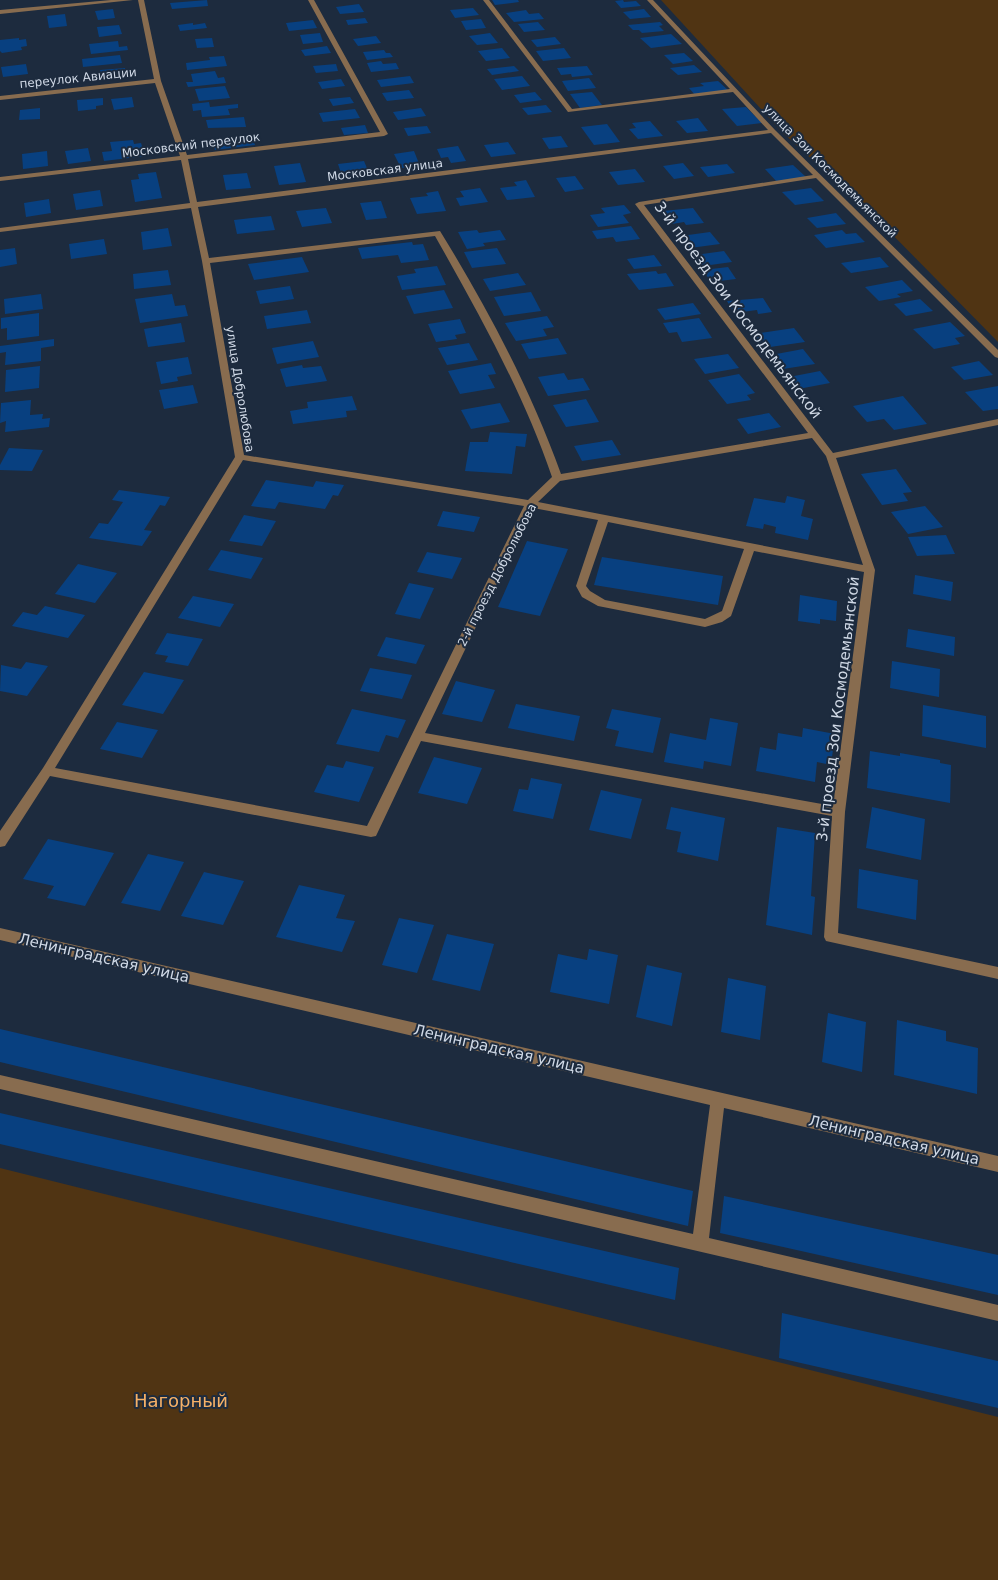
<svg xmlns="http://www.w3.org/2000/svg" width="998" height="1580" viewBox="0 0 998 1580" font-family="'DejaVu Sans',sans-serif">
	<rect width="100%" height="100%" fill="#1d2b3e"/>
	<g fill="#503413">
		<polygon points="661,0 998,0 998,342 878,220 782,132"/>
		<polygon points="0,1168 998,1417 998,1580 0,1580"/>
	</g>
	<g fill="#084080">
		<polygon points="207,0 208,6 172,9 170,3"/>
		<polygon points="492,0 518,0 519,2 495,5"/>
		<polygon points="623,0 624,2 636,1 641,6 621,8 615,1"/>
		<polygon points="359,4 364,12 340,14 336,7"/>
		<polygon points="473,8 479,15 455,18 450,10"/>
		<polygon points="113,9 115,18 98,20 95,11"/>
		<polygon points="644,9 651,17 630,19 623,12"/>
		<polygon points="526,10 529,14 539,13 544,19 514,22 506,13"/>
		<polygon points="65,14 67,26 49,28 47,16"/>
		<polygon points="365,18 368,23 348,25 346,20"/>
		<polygon points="481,19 486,28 466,30 461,21"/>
		<polygon points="313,20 317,28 289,31 286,23"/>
		<polygon points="538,22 545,30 524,32 518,24"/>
		<polygon points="660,22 663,25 659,26 664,31 642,33 639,30 633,30 628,25"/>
		<polygon points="193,23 193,25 205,23 207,28 180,31 178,25"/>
		<polygon points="119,25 122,34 99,37 97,27"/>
		<polygon points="320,33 323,42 303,44 300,35"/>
		<polygon points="490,33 498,43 477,45 469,36"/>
		<polygon points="671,34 682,44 651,48 640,38"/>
		<polygon points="376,36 381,43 358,46 353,39"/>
		<polygon points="555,37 561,44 537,47 531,40"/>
		<polygon points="19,38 19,40 26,39 27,46 21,47 22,50 2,53 0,51 0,40"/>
		<polygon points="212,38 214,47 197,48 195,39"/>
		<polygon points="118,41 119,47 127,46 128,50 91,54 89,44"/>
		<polygon points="327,46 331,53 305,56 301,50"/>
		<polygon points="502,48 510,58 486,61 478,51"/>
		<polygon points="564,48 571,58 543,61 536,51"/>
		<polygon points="384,50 386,53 390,53 393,57 367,60 363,52"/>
		<polygon points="684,53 693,61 673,64 664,55"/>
		<polygon points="120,55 122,63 83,67 82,59"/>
		<polygon points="224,56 227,66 187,70 186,63 210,60 209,57"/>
		<polygon points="381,61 383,64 396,63 399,69 371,72 367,63"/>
		<polygon points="26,64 28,74 3,77 1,67"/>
		<polygon points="336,64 338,71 316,73 313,66"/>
		<polygon points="694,65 702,72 678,75 670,68"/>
		<polygon points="514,66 519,71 492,75 487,69"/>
		<polygon points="587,66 593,75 572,77 571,74 561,75 557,68"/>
		<polygon points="125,68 126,76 102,78 100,70"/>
		<polygon points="215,71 218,78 224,77 226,83 188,87 186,82 193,82 191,74"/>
		<polygon points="410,76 414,83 381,87 377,80"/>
		<polygon points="522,76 530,86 502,90 494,79"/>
		<polygon points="589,78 596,88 568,91 562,81"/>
		<polygon points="341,79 345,86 322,89 318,82"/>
		<polygon points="718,81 728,90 695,95 689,88 704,86 700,83"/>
		<polygon points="225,86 230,98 199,101 195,89"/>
		<polygon points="409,90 414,98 387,101 382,93"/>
		<polygon points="535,92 542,100 520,103 514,95"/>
		<polygon points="592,92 602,105 580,108 570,94"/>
		<polygon points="132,97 134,107 114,110 111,99"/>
		<polygon points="350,97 354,103 333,106 329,99"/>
		<polygon points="103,98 103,105 96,106 96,109 78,111 77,100"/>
		<polygon points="209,102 210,107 238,104 238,108 228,109 230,115 202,117 201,110 193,111 192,104"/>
		<polygon points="546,105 552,112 528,115 522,108"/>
		<polygon points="746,107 762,123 737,126 722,109"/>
		<polygon points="40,108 40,119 19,120 20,110"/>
		<polygon points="421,108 426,116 398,120 393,112"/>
		<polygon points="355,109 360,118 323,122 319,113"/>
		<polygon points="244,117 246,127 208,128 206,120"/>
		<polygon points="698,118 708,131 687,133 676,121"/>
		<polygon points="650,121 663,136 638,139 629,129 636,128 632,123"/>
		<polygon points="607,124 620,142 594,145 581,127"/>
		<polygon points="365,125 368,133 344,135 341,128"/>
		<polygon points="427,126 431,133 408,136 404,128"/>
		<polygon points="561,136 568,147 549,149 542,138"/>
		<polygon points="237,138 237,140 253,138 255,145 215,150 212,141"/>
		<polygon points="133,140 134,144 141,143 145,156 104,161 102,152 112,151 110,142"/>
		<polygon points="508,142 516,154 491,157 484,145"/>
		<polygon points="458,146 466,161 451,163 448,157 441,158 437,149"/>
		<polygon points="88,148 91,161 68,164 65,151"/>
		<polygon points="47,151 48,166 23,169 22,154"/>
		<polygon points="414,151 420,166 401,168 394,154"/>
		<polygon points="364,161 369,173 342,176 338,164"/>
		<polygon points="300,163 306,182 279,185 274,166"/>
		<polygon points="683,163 694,176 674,179 663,166"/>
		<polygon points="727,164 735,173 708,177 700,167"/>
		<polygon points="793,165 806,177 777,182 765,169"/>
		<polygon points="635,169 645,182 618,185 609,172"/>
		<polygon points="156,172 162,198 135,202 131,180 139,179 138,174"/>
		<polygon points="247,173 251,188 226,190 223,175"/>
		<polygon points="575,176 584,189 565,192 556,178"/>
		<polygon points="526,180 535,197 507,200 500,188 517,186 514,182"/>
		<polygon points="480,188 488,202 460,206 456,198 464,197 460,191"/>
		<polygon points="811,188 824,201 795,205 782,192"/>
		<polygon points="100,190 103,206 76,210 73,194"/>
		<polygon points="438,191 446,211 417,214 410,198 428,196 426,193"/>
		<polygon points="49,199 51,213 26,217 24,203"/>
		<polygon points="381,201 387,218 366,220 360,203"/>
		<polygon points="624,205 631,213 623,215 629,223 598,227 590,215 605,213 601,208"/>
		<polygon points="326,208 332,223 302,227 296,211"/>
		<polygon points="693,208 704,223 686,225 684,222 672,224 663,211"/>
		<polygon points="836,213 846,224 817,228 807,218"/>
		<polygon points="271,216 275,230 237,234 234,220"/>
		<polygon points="631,226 640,239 616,242 613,237 597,239 592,231"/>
		<polygon points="168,228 172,246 143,250 141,232"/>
		<polygon points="477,230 479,233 500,230 506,240 483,243 485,246 467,249 458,232"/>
		<polygon points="842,230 846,234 856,233 865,242 826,248 814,235"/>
		<polygon points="710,232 720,244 690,248 681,236"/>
		<polygon points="104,239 107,254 71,259 69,244"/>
		<polygon points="412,242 413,245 423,244 429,260 401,263 398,255 362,259 358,248"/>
		<polygon points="15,248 17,264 0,267 0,250"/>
		<polygon points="497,248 506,264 472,268 464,252"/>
		<polygon points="724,251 732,262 703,266 695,255"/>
		<polygon points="654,255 662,266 634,269 627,259"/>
		<polygon points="302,257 309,272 254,280 248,264"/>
		<polygon points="880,257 889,267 851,273 841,263"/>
		<polygon points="437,266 446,285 402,290 397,276 416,273 414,269"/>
		<polygon points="728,267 736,279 711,282 703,270"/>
		<polygon points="168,270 171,285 134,289 133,274"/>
		<polygon points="656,271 658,274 666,273 674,286 639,290 627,274"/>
		<polygon points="518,273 526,285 490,291 483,279"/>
		<polygon points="902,280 913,291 897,294 901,297 879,301 865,287"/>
		<polygon points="290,286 294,299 260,304 256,291"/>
		<polygon points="444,290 453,308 414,314 406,296"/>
		<polygon points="531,292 541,311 504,316 494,297"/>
		<polygon points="41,294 43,309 5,314 4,299"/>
		<polygon points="172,294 175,306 185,305 188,316 140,323 135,299"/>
		<polygon points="763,298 772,312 758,314 757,310 734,313 727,301"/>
		<polygon points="920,299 933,311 906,316 894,304"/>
		<polygon points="693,303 701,314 665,320 657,309"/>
		<polygon points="307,310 311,323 267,329 264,316"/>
		<polygon points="39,313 39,336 7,340 7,328 1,329 1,318"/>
		<polygon points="547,316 554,327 543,329 547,336 516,341 505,323"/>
		<polygon points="699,318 712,338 682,342 677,332 669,333 663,323"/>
		<polygon points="460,319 466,333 455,335 457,339 436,342 428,324"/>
		<polygon points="950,322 965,336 955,338 960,344 934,349 913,329"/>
		<polygon points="181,323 185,342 148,347 144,329"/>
		<polygon points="794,328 805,342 763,348 753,334"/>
		<polygon points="558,338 567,354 529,359 521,344"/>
		<polygon points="54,339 54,346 41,348 41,361 5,365 6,352 0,353 0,346"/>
		<polygon points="313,341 319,357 277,364 272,348"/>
		<polygon points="469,343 478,360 447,365 438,348"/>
		<polygon points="803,349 815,364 783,369 771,355"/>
		<polygon points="728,354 739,368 705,374 694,359"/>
		<polygon points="188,357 192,374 177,377 178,381 161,384 156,362"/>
		<polygon points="979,361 993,375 964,380 951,367"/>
		<polygon points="491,363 496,374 488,375 495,388 460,394 448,371"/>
		<polygon points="302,365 303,368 321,366 327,381 286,387 280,369"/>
		<polygon points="40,366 39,388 5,392 6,370"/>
		<polygon points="820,371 830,383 793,390 784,378"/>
		<polygon points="564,373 568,380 583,378 590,390 548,396 538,377"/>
		<polygon points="739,374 755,393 747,395 751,400 727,404 708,380"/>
		<polygon points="193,385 198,403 164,409 159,390"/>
		<polygon points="998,386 998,409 983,411 965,392"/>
		<polygon points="352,396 357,410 346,411 347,417 293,424 290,411 308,408 307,402"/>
		<polygon points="903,396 927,424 894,430 884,419 867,422 853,406"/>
		<polygon points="586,399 599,422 566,427 553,405"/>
		<polygon points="31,400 30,415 43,414 42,419 50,418 49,427 5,432 6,421 0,423 1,403"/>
		<polygon points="500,403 510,422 471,429 461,410"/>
		<polygon points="769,413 781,427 748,434 737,419"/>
		<polygon points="490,432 527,434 525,447 516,446 512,474 465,471 470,442 488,442"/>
		<polygon points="612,440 621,455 582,461 574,446"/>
		<polygon points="9,448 43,450 32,471 0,470 0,465"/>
		<polygon points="896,469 912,492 903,493 908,501 882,505 861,474"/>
		<polygon points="266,480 313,487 316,481 344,485 338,496 333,495 325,509 279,502 275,509 251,506"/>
		<polygon points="119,490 170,497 165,506 160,505 144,530 152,531 142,546 89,538 99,523 108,524 123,502 112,500"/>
		<polygon points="787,496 805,500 801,516 813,519 808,540 775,533 776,527 764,524 763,529 746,526 754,498 785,503"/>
		<polygon points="925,506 943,527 908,534 891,512"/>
		<polygon points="443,511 480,517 474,532 437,526"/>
		<polygon points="244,515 276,521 262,546 229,541"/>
		<polygon points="946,535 955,554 917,556 908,537"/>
		<polygon points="527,541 568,549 540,616 498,607"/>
		<polygon points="221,550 263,558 251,579 208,570"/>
		<polygon points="427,552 462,558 452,579 417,572"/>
		<polygon points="602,557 723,576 718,605 594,585"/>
		<polygon points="78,564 117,573 95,603 55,594"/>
		<polygon points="915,575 953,582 951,601 913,594"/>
		<polygon points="409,583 434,588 420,619 395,614"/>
		<polygon points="800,595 837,601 836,621 820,619 820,624 798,621"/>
		<polygon points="193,596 234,604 220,627 178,618"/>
		<polygon points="45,606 85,615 68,638 12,626 23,612 37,615"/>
		<polygon points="908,629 955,637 954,656 906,647"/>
		<polygon points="167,633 203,639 188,666 165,662 168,656 155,654"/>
		<polygon points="386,637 425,645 416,664 377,656"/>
		<polygon points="892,661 940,669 939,697 890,688"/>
		<polygon points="26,662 48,666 27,696 0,691 1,665 21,669"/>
		<polygon points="370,668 412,675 402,699 360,691"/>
		<polygon points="144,672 184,680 163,714 122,705"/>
		<polygon points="456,681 495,690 482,722 442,714"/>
		<polygon points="516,704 580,716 574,741 508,728"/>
		<polygon points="923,705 986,716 986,748 922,736"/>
		<polygon points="352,709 406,720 398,738 386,735 379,752 336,744"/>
		<polygon points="612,709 661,718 653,753 615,746 619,731 606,728"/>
		<polygon points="710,718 738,723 731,766 704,761 703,769 664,762 670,733 706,740"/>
		<polygon points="117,722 158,730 142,758 100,749"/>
		<polygon points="803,728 835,734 831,765 817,762 815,782 756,771 760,747 776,750 778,733 802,737"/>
		<polygon points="870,751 900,756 900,753 940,760 940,763 951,765 950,803 867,788"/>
		<polygon points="434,757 482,768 467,804 418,793"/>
		<polygon points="346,761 374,767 359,802 314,792 327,765 343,768"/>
		<polygon points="531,778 562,784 553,819 513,811 519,789 528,790"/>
		<polygon points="601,790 642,799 631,839 589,830"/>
		<polygon points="671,807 725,818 718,861 677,852 681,832 666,829"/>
		<polygon points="872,807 925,819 921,860 866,848"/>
		<polygon points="777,827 815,833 811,896 815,897 812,935 766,925"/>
		<polygon points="48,839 114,853 85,906 47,898 54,886 23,879"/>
		<polygon points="148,854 184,862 160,911 121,903"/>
		<polygon points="859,869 918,880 916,920 857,908"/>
		<polygon points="204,872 244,881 223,925 181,916"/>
		<polygon points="299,885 345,895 336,918 355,921 342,952 276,937"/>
		<polygon points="399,918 434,925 417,973 382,965"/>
		<polygon points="447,934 494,944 480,991 432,980"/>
		<polygon points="589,949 618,955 609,1004 550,992 558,954 587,960"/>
		<polygon points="647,965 682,973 672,1026 636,1017"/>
		<polygon points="728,978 766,986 760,1040 721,1032"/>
		<polygon points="828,1013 866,1022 862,1072 822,1062"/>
		<polygon points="897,1020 946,1031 946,1041 978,1048 977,1094 894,1075"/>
		<polygon points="0,1029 693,1191 688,1226 0,1062"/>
		<polygon points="0,1113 679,1268 675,1300 0,1144"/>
		<polygon points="724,1196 998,1255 998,1295 720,1233"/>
		<polygon points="782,1313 998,1361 998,1408 779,1358"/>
	</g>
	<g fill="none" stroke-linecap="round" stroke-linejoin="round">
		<g fill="#886c4f" fill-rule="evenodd">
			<polygon points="111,0 133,0 0,14 0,10"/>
			<path d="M138 0H144L161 81 187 155 380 132 308 0H314L388 134 384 136 188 159 197 202 768 130 733 92 568 112 483 0H489L572 109 730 89 647 0H653L775 130 998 350V358L995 357 816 178 644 205 833 453 998 419V425L836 458 875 570 845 812 838 933 998 967V979L826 941 824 937 832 816 421 741 376 836 371 837 50 776 5 846 0 847V831L43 768 235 457 202 261 191 208 0 232V228L190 203 181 160 0 181V177L180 156 155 83 0 100V96L154 79ZM771 133 813 175 639 202 635 204 808 433 561 474C531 390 487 307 440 231L209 258 198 207ZM435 236C479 314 523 392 552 477L528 500 244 455 210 263ZM812 438 826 456 863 565 538 502 560 481ZM243 460 524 506 367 826 55 768ZM533 508 598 520 576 586 582 597 598 606 705 627 722 622 731 616 754 551 864 572 833 806 425 733ZM608 522 744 549 722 611 705 619 605 600 590 591 586 586Z"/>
			<polygon points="0,928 998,1156 998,1172 724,1108 709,1238 998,1305 998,1321 0,1089 0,1075 693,1234 710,1105 0,940"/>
		</g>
	</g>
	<g text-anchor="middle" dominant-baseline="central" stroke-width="4" stroke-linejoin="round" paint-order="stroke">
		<g font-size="12" fill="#d0d9e6" stroke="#1d2b3e">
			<text transform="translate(78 78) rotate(-6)">переулок Авиации</text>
			<text transform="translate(191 145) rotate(-7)">Московский переулок</text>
			<text transform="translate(385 170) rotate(-7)">Московская улица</text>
			<text transform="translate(830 171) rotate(45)">улица Зои Космодемьянской</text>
			<text transform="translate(240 389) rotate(81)">улица Добролюбова</text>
			<text transform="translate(497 575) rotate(-63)">2-й проезд Добролюбова</text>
		</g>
		<g font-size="15" fill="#d0d9e6" stroke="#1d2b3e">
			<text transform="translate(738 310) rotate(53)">3-й проезд Зои Космодемьянской</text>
			<text transform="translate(838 709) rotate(-83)">3-й проезд Зои Космодемьянской</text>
			<text transform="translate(104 958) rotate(13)">Ленинградская улица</text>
			<text transform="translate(499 1049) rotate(13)">Ленинградская улица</text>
			<text transform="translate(894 1140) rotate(13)">Ленинградская улица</text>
		</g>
		<g font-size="18" fill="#f6b167" stroke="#1d2b3e">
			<text x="181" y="1400">Нагорный</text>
		</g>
	</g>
</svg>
